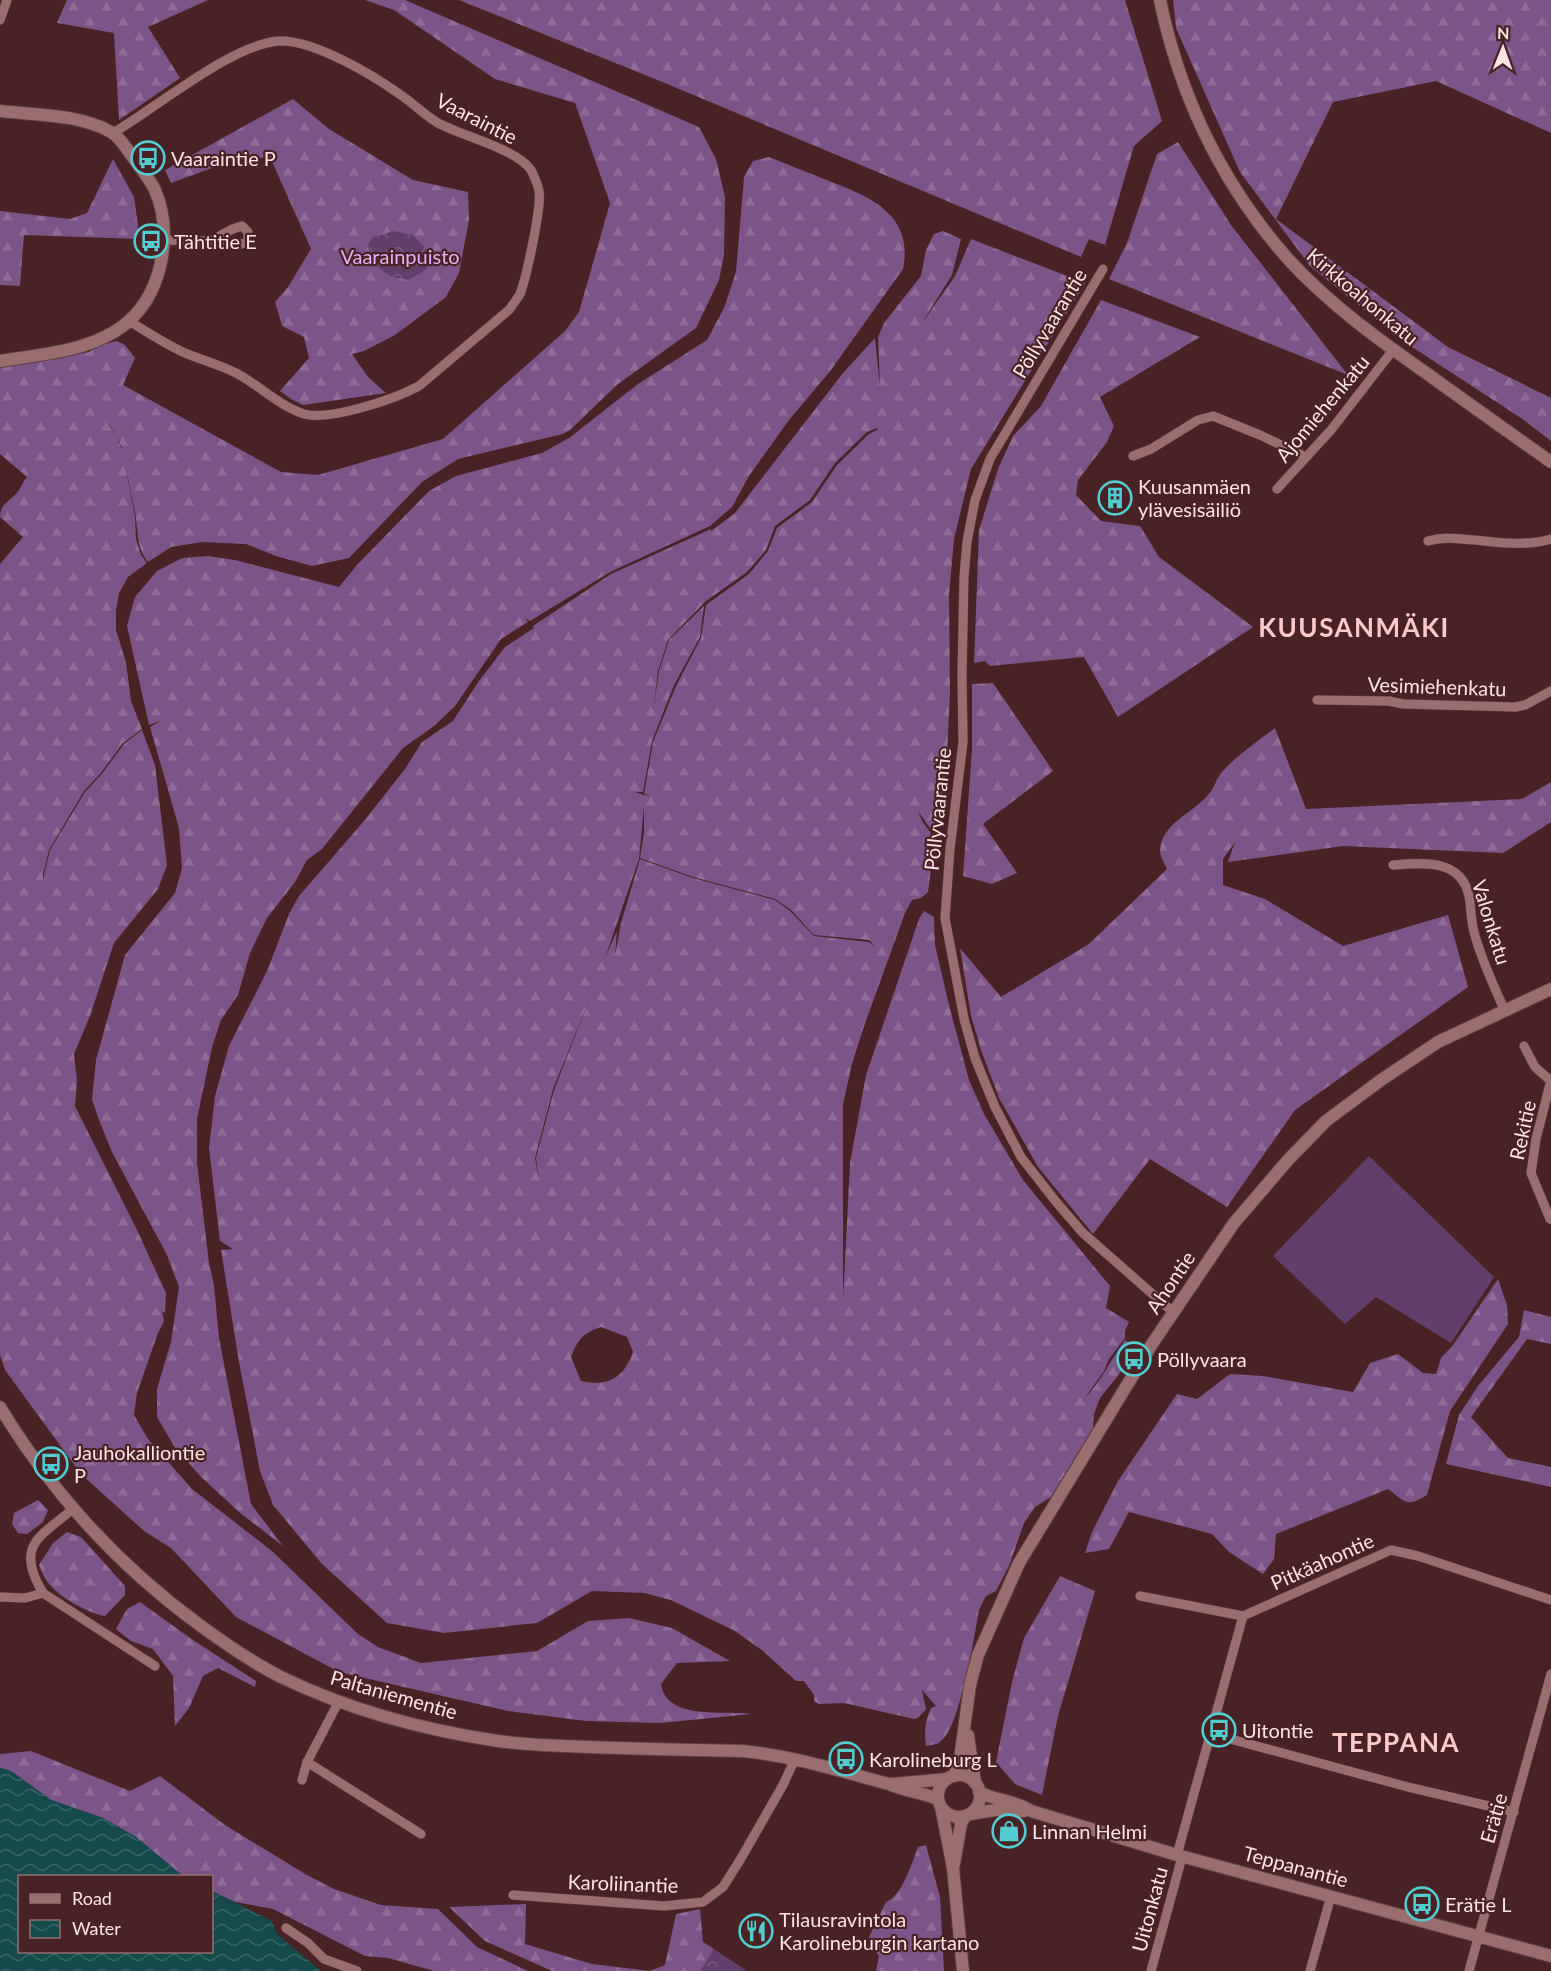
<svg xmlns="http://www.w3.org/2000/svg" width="1551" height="1971" viewBox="0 0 1551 1971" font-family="Lato,sans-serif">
	<defs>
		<pattern id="forest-firs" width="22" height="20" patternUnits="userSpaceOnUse" patternTransform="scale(1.5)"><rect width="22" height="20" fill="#7c5588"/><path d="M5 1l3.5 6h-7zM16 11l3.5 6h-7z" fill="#906d99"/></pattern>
		<pattern id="park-crowns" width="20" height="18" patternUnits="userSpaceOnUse" patternTransform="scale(1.5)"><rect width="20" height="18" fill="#60406a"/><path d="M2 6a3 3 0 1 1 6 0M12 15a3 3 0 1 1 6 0" fill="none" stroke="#785b7f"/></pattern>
		<pattern id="water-waves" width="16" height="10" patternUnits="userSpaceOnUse" patternTransform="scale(1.5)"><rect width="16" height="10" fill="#144a4b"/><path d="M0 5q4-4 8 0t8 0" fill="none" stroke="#376465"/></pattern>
	</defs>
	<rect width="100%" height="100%" fill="#482224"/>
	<polygon fill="#60406a" points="1369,1156 1494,1277 1451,1343 1376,1297 1345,1324 1273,1256"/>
	<g fill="url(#forest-firs)" fill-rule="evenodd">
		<polygon points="67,0 208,0 148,27 180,78 119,120 114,33 57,23"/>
		<path d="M365 0H405L699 127 716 159 725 197 724 255 719 280 696 328 618 384 570 430 563 434 458 459 422 482 349 558 312 566 276 556 246 544 202 542 171 547 148 562C137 548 138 535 136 518 134 505 130 491 128 477 123 457 123 438 107 423L116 434 123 453 135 517 136 539 141 555 147 563 128 577 119 593 116 611V630L126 662 131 701 142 729 123 743 100 774 84 791 49 850 43 875 44 884V875L50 850 85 792 101 775 124 744 142 730 155 765 167 865 158 889 114 943 90 1016 74 1054 77 1081 75 1106 137 1230 166 1293 165 1313 162 1311 164 1321 158 1333 137 1393 134 1415 148 1439 192 1489 272 1551 358 1634 378 1647 421 1663 537 1651 588 1621 629 1618 672 1628 730 1661 677 1663 661 1684C666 1721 725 1710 752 1714L660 1723 586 1721 508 1711 339 1672 236 1617 171 1548 144 1531 81 1474 5 1370 0 1355V564L23 537 0 517C0 505 9 501 16 494 20 489 23 482 27 477L0 454V367L89 352 97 346 117 341 125 345 135 358 123 385 281 472 318 475 443 439 565 331 579 312 610 203 575 103 495 79 394 10Z"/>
		<polygon points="459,0 1125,0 1162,121 1134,146 1105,245 1089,239 1081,257 660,81"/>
		<polygon points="1173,0 1551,0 1551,133 1436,81 1333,102 1276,219 1448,347 1551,398 1551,441 1521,418 1403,341 1310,266 1240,172 1176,28"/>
		<polygon points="293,99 329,129 413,180 468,192 469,220 459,273 446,297 395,335 364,351 352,354 368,377 386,393 303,405 291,399 280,391 309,358 304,337 282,326 275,302 288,287 311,249 270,157 231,161 171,183 165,170"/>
		<polygon points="1178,142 1231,225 1348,375 1109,279 1127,243 1157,154"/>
		<path d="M769 157C789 165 809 173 829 181 871 197 914 215 903 269L831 370 789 420 749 476 732 507 710 526 610 572 530 621 525 618 528 622 501 639 455 706 434 726 403 748 322 849 307 860 295 882 267 918 250 953 238 995 221 1020 212 1047 197 1119V1163L209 1263 214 1285 219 1338 251 1504 283 1546 239 1512 201 1477 174 1446 157 1417V1389L171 1342 179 1287 167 1255 112 1152 99 1120 92 1099 96 1060 125 955 175 893 182 868 179 828 150 727 160 721 149 725 127 626 135 597 157 571 182 558 208 556 235 560 339 587 357 565 429 491 456 476 542 453 569 438 638 384 707 340 724 308 736 272 744 177 753 161Z"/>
		<polygon points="113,159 134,197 140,239 24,235 20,286 0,285 0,211 70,219 87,213"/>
		<path d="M943 231 961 239 952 275 920 326 955 276 971 239 1085 283 971 469 954 539 949 595 950 693 946 777 936 837 918 811 922 821 935 839 928 892 921 898 912 900 905 913 863 1029 852 1064 843 1104V1300L850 1163 866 1075 919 919 924 911 934 917 935 945 949 1005 969 1080 984 1114 1023 1180 1110 1286 1106 1308 1129 1322 1125 1330V1338L1109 1359 1104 1371 1084 1399C1101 1382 1111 1359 1125 1340L1134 1348 1132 1358 1100 1398 1094 1414 1093 1428 1051 1497 1035 1507 1024 1523 1009 1566 996 1591 986 1596 979 1610C974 1637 960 1729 940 1742 937 1745 930 1745 926 1746 924 1733 925 1720 931 1708L936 1706 922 1690 926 1709 918 1718 914 1719 844 1703 819 1704 814 1701V1695L804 1681H796L763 1651 735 1631 671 1600 644 1593 592 1591 537 1623 444 1633 387 1623 322 1564 273 1505 260 1471 239 1362 221 1250 233 1249 220 1241 209 1148 215 1096 229 1046 267 971 289 914 299 896 364 821 405 769 422 742 453 721 479 681 505 647 534 628 533 626 611 574 711 529V531L735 513 843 373 875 338 880 388 878 337 884 323 921 276 926 250 934 234ZM877 428V430L869 434 837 465 812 502 777 528 768 551 749 574 706 605 701 638 676 686 653 742 644 794H651L644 795 635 792H643L652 741 674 685 700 637 704 606 669 640 659 671 653 712 658 671 668 640 706 601 747 572 766 550 775 526 810 500 835 463 867 432ZM644 806V832L640 858 693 877 775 899 791 910 814 935 869 940 876 947 869 942 814 936 790 911 775 900 693 878 640 859 621 923 615 956 617 931 605 958 639 859ZM590 998 554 1090 536 1158 539 1180 535 1158 553 1089ZM601 1327 627 1337 633 1352C624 1378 608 1387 581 1381L571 1357C579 1338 582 1334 601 1327Z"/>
		<polygon points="1101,300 1200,337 1100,397 1114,426 1107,442 1078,480 1076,495 1101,521 1140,526 1159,557 1253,627 1118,717 1084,657 990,666 985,661 974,663 979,530 998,469 1013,436 1041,406"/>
		<polygon points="993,683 1053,771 983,824 1017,873 992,884 963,876 972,749 972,684"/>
		<path d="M1275 728 1306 809 1522 799 1551 782V822L1503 853 1343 846 1228 862 1235 842 1223 859V885L1265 899 1343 946 1448 915 1468 987 1295 1110 1227 1207 1150 1159 1093 1234 1038 1167 999 1098 981 1050 971 1016 960 948 1001 997 1089 944 1167 869C1163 860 1158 855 1161 844 1167 821 1194 812 1208 795 1215 788 1216 778 1222 772 1237 755 1257 742 1275 728Z"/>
		<path d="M1498 1279 1507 1305 1508 1324 1450 1411 1427 1495C1406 1508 1406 1502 1388 1489L1276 1534 1274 1559 1263 1574 1229 1552 1212 1534 1129 1512 1109 1549 1085 1553 1092 1532 1118 1481 1177 1394 1197 1399 1230 1374 1263 1376 1353 1392 1370 1363 1398 1354 1423 1373 1436 1374 1441 1358 1453 1345Z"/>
		<polygon points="1524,1310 1551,1317 1551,1344 1527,1339 1471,1417 1508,1458 1551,1467 1551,1487 1446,1464 1459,1415 1478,1386 1519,1337"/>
		<polygon points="38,1500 48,1510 43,1522 27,1534 18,1533 12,1524 14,1513"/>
		<path d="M67 1532 81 1537 125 1586V1595L105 1616C90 1614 61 1598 51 1586 45 1580 42 1573 39 1565L53 1543Z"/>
		<polygon points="1060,1576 1095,1591 1058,1716 1042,1795 1015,1784 996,1762 1012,1682 1024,1638"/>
		<polygon points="140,1602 190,1638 256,1681 255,1687 218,1668 203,1676 189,1708 175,1726 173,1676 153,1649 131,1641 116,1629 127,1609"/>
		<polygon points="31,1751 130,1791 160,1776 225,1825 307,1875 334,1889 381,1905 438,1909 477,1947 528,1971 434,1971 388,1958 365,1956 273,1909 235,1902 212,1891 212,1876 183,1876 136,1837 103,1818 51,1800 11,1771 0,1768 0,1754"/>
		<path d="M926 1845 940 1897 944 1971H876L879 1956 876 1952 872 1951 869 1937 886 1902C902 1896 912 1863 918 1847Z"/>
		<polygon points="526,1904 525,1944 592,1964 650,1971 665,1965 676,1914 700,1909 703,1942 714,1949 701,1971 552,1971 485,1941 449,1907"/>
	</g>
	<g fill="url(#park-crowns)">
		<path d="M394 231 413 235 428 251 427 269 408 280C382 276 378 270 367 246L373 237Z"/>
		<polygon points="714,1949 747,1971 701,1971"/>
	</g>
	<polygon fill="url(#water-waves)" points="0,1768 11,1771 51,1800 103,1818 136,1837 183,1876 20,1876 20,1952 212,1952 212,1891 272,1921 277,1934 321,1971 0,1971"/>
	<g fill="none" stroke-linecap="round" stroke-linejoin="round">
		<g stroke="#5e3e41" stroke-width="10">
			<g id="minor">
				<polyline points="0,20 7,0"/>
				<path d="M113 133C156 108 232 44 279 41 312 39 371 74 398 93 412 102 424 115 438 123 462 136 517 149 531 170 534 176 538 185 539 191 542 206 526 279 520 294 517 299 513 304 510 309L419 386C395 399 330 421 304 414 279 406 259 385 236 373 220 365 202 360 185 353 165 344 147 332 129 321"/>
				<path d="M163 240 210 241 238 245 248 242V232L242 226C231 228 221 236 210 241"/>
				<polyline points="1103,269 990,459 975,500 967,542 964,577 962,675 963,742 950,849 945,918 964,1019 975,1058 995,1107 1021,1157 1057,1203 1083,1233 1173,1312"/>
				<polyline points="1133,456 1151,449 1198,420 1213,416 1260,435 1306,457"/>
				<polyline points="1277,489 1331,430 1393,350"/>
				<path d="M1428 541C1445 536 1458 539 1475 540 1499 543 1527 546 1551 539"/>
				<polyline points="1317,700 1389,701 1403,704 1515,707 1525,705 1551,691"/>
				<path d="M1393 865C1422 863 1461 858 1469 896 1471 908 1471 920 1474 932 1481 959 1493 984 1504 1009"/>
				<polyline points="1524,1046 1535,1067 1551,1081"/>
				<polyline points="1550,1219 1531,1173 1536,1139 1551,1080"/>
				<path d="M73 1509C38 1538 15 1546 43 1593L155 1666"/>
				<polyline points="1140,1596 1243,1616 1391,1550 1418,1556 1551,1600"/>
				<polyline points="0,1597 25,1598 43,1593"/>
				<polyline points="1212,1734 1408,1787 1514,1812"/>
				<polyline points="307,1762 421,1834"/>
				<polyline points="302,1780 307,1762 339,1701"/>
				<polyline points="1177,1855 1243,1616"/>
				<polyline points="513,1895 664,1906 703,1902 723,1887 740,1860 783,1785 795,1759"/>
				<polyline points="286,1928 308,1943 324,1959 357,1971"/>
				<polyline points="1151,1971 1182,1857"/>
				<polyline points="1310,1971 1331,1896"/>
				<polyline points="1469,1971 1551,1674"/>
			</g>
		</g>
		<g stroke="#5e3e41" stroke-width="14">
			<g id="tertiary">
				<path d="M1160 0C1180 97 1222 184 1288 259 1329 304 1379 340 1429 375 1469 404 1510 433 1551 462"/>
				<path d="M0 111C36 115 79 114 111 132 120 137 126 148 132 156 140 167 149 178 155 190 173 232 163 290 129 321 95 351 43 354 0 361"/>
				<path d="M0 1407C52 1493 120 1567 201 1626 227 1645 253 1663 281 1677 349 1710 424 1730 498 1741 528 1745 559 1746 589 1747 641 1749 692 1750 743 1751 793 1756 840 1771 889 1784 905 1791 922 1793 938 1799"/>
				<polyline points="968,1735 975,1783"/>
				<circle cx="959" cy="1796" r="21"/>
				<polyline points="954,1776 960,1759 970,1685 978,1655 1019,1563 1152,1344 1234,1223 1288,1160 1326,1121 1381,1080 1438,1042 1551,989"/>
				<polyline points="892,1784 947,1779"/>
				<path d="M979 1792C996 1801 1015 1800 1031 1811L1177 1855 1551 1956"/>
				<polyline points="941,1807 953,1868 963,1971"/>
				<polyline points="970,1814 995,1810 1024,1811"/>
				<polyline points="954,1864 961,1824 965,1816"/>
			</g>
		</g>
		<use href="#minor" stroke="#9a6d6e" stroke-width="9"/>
		<use href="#tertiary" stroke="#9a6d6e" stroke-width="12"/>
	</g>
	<defs>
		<g id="bus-ring" transform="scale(1.725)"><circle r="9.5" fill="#482224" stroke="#52ccd0" stroke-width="1.5"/><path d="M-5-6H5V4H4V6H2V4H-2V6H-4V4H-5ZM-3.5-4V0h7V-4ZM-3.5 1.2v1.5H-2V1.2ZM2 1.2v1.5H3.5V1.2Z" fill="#52ccd0"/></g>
		<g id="building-ring" transform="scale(1.725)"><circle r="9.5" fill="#482224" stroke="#52ccd0" stroke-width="1.5"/><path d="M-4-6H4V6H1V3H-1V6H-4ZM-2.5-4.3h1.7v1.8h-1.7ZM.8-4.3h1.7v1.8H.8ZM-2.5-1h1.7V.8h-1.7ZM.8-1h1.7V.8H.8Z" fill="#52ccd0"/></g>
		<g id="shop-ring" transform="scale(1.725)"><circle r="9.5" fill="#482224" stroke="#52ccd0" stroke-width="1.5"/><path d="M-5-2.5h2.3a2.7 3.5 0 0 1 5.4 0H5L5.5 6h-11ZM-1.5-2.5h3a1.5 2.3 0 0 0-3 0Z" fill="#52ccd0"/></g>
		<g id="restaurant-ring" transform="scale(1.725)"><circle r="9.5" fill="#482224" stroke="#52ccd0" stroke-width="1.5"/><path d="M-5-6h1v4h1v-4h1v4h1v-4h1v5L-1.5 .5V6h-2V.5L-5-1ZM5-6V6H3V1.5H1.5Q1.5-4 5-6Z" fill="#52ccd0"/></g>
	</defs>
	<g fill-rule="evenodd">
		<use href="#bus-ring" x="148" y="158"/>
		<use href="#bus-ring" x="151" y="241"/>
		<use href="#building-ring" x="1115" y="498"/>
		<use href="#bus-ring" x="1134" y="1359"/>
		<use href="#bus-ring" x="51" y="1464"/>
		<use href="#bus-ring" x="1219" y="1730"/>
		<use href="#bus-ring" x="846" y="1759"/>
		<use href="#shop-ring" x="1009" y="1831"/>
		<use href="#bus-ring" x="1422" y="1904"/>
		<use href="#restaurant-ring" x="756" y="1931"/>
	</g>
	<g text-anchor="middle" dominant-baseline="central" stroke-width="4.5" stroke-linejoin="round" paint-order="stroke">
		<g font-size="20" fill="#fee4e4" stroke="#482224">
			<text transform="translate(477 118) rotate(27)">Vaaraintie</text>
			<text transform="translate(1363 296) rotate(40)">Kirkkoahonkatu</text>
			<text transform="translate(1049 323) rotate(-59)">Pöllyvaarantie</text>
			<text transform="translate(1322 408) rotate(-50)">Ajomiehenkatu</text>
			<text transform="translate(1437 686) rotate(2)">Vesimiehenkatu</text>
			<text transform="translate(937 809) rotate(-84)">Pöllyvaarantie</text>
			<text transform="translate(1492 922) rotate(73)">Valonkatu</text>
			<text transform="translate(1522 1130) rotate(-78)">Rekitie</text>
			<text transform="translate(1170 1282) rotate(-56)">Ahontie</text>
			<text transform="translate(1322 1561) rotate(-24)">Pitkäahontie</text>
			<text transform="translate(394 1694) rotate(16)">Paltaniementie</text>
			<text transform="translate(1493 1818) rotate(-74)">Erätie</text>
			<text transform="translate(1296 1866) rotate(15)">Teppanantie</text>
			<text transform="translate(623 1883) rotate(2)">Karoliinantie</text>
			<text transform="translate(1149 1909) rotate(-75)">Uitonkatu</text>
		</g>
		<g font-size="20" fill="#fee4e4" stroke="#482224" text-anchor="start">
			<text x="171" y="158">Vaaraintie P</text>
			<text x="174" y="241">Tähtitie E</text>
			<text x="1138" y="486">Kuusanmäen<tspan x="1138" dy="23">ylävesisäiliö</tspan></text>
			<text x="1157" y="1359">Pöllyvaara</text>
			<text x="74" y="1452">Jauhokalliontie<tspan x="74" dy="23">P</tspan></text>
			<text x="1242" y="1730">Uitontie</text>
			<text x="869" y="1759">Karolineburg L</text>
			<text x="1032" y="1831">Linnan Helmi</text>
			<text x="1445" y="1904">Erätie L</text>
			<text x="779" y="1919">Tilausravintola<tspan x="779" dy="23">Karolineburgin kartano</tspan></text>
		</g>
		<g font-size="20" fill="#e6acf8" stroke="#482224">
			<text x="400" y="256">Vaarainpuisto</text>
		</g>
		<g font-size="26" font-weight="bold" letter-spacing="1.5" fill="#fdcaca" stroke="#482224">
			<text x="1354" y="627">KUUSANMÄKI</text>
			<text x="1396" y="1742">TEPPANA</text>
		</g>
	</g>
	<rect x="18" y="1875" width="195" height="78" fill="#482224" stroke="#917071" stroke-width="1.5"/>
	<rect x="30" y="1894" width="30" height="9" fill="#9a6d6e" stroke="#917071" stroke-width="1.5"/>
	<text x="72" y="1905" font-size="18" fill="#fee4e4">Road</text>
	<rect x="30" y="1920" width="30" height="18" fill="url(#water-waves)" stroke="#917071" stroke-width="1.5"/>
	<text x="72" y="1935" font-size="18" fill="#fee4e4">Water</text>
	<g transform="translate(1503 48) rotate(1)" stroke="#482224" stroke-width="4.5" paint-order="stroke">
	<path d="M0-4.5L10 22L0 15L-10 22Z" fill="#fee4e4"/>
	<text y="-9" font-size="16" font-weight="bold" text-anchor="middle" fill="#fee4e4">N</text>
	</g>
</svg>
